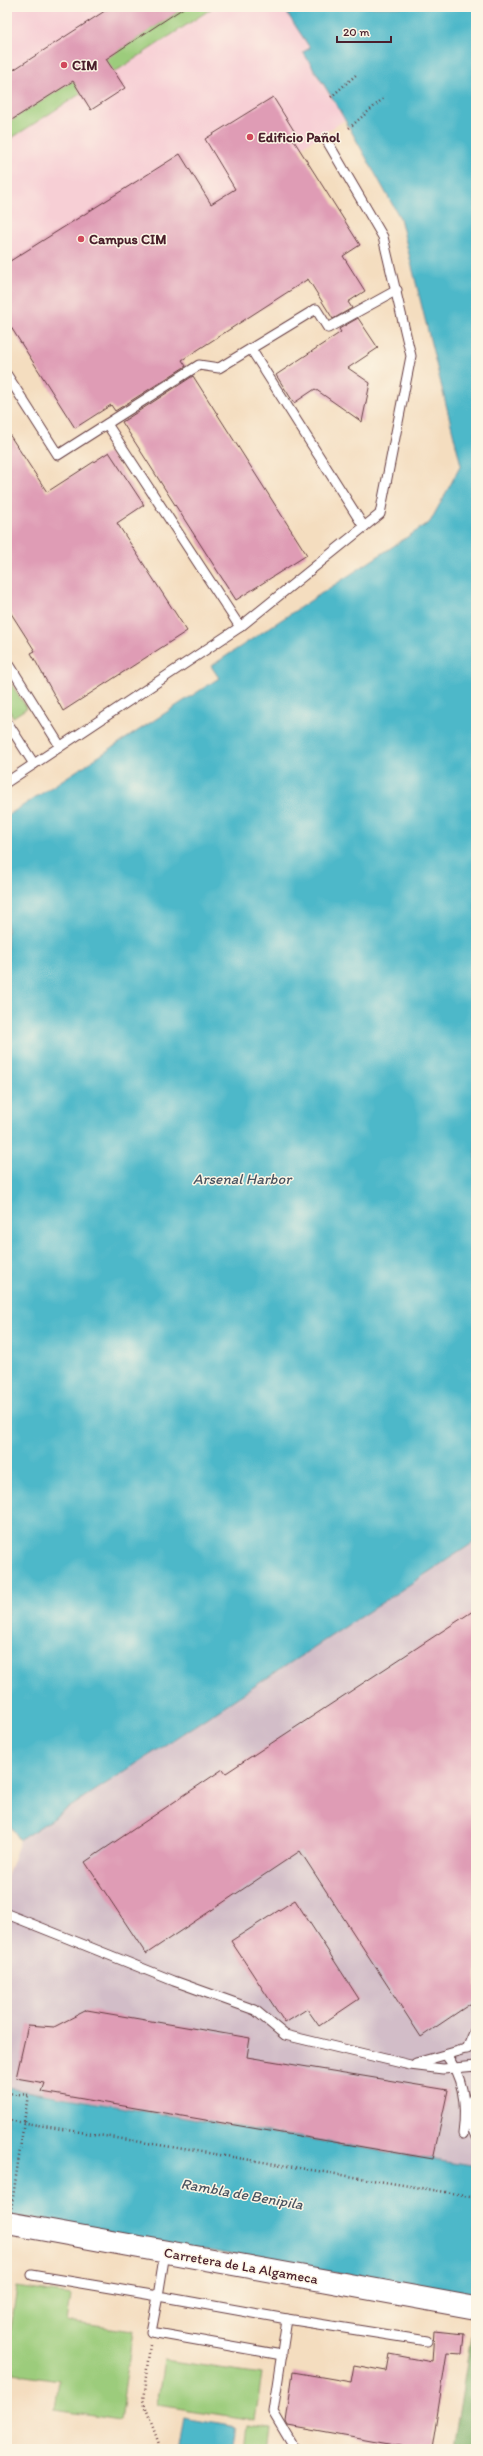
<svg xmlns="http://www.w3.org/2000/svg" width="483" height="2456" viewBox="0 0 483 2456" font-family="Itim,sans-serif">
	<rect width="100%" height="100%" fill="#fcf5e5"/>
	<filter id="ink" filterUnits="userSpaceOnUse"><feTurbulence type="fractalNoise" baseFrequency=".025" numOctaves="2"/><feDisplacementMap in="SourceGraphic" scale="8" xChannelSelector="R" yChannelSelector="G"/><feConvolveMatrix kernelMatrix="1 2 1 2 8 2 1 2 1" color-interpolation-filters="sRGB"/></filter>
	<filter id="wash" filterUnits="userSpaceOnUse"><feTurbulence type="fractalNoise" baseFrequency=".012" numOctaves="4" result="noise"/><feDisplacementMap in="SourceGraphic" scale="16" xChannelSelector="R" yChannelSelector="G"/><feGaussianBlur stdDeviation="0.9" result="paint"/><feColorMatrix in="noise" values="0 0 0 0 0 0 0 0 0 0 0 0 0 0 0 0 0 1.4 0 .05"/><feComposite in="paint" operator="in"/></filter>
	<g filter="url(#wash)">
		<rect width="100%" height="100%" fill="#f4ddbf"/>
		<polygon fill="#f7cfd5" points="7,7 283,7 310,48 303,52 345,120 7,332"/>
		<polygon fill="#d2bdc8" points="476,1541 476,2167 7,2088 7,1877 20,1840"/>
		<g fill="#9ccc7b" stroke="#737653">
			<polygon points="185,7 210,7 211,9 110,75 101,62"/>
			<polygon points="79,76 88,89 7,141 7,123"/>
			<polygon points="7,678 27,708 13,717 7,707"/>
			<polygon points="17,2287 71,2295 67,2322 133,2331 120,2420 55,2410 59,2380 7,2372 7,2354"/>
			<polygon points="164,2360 262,2374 255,2420 157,2405"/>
			<polygon points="248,2425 271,2428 268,2449 245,2449"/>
		</g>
		<polygon fill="#7db06b" stroke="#64684b" points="473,2324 476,2325 476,2449 453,2449"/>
		<g fill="#4db8c9" stroke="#4c6c7a">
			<polygon points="283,7 476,7 476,1541 20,1840 7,1821 7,816 219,678 211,666 430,522 461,465 400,218 336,104 303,52 310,48"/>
			<polygon points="7,2088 476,2167 476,2298 7,2215"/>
			<polygon points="184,2418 236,2427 232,2449 179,2449"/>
		</g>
		<g id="blocks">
			<g fill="#df9cb5">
				<polygon points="111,7 185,7 106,59 125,88 91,110 73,81 7,123 7,74"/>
				<polygon points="273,97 296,134 291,136 360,245 343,256 365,291 348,302 352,308 333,319 308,279 182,360 186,366 115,411 111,405 75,428 7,321 7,263 180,154 211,204 235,189 205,139"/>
				<polygon points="358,318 378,348 348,368 370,383 362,422 315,389 294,403 276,375 341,332 339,329"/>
				<polygon points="193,376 307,555 236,600 122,422"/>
				<polygon points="7,431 47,492 109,452 144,505 117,523 187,631 63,711 31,653 35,651 7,607"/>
				<polygon points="476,1609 476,2000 421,2037 300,1851 146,1954 85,1862 223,1769 226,1773"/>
				<polygon points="295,1900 359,1999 319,2026 307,2009 285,2023 231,1941"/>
				<polygon points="87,2010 250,2038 247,2057 448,2090 433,2159 42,2092 45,2083 16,2078 28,2025 54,2027"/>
				<polygon points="434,2331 464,2334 462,2354 447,2353 432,2449 417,2449 288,2426 286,2422 293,2372 351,2382 354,2365 386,2371 389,2354 432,2362"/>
			</g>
		</g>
	</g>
	<g filter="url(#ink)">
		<use href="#blocks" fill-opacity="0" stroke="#643c41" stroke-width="1"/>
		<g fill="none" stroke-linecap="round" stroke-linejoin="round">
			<g stroke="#643c41" stroke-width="11">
				<g id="service">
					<polyline points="251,349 364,527"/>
					<polyline points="7,375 58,455 199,365 219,368 316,309 328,328 397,290"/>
					<polyline points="107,424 240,627"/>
					<polyline points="7,661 60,746"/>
					<polyline points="7,722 34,764"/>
					<polyline points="7,782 240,627 380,514 411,356 383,237 327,141"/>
					<polyline points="7,1914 174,1981 255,2010 285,2035 410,2065 443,2069 476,2066"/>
					<polyline points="467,2049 476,2028"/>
					<path d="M446 2055C464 2078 467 2105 463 2134"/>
					<polyline points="416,2063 476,2046"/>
					<polyline points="476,2091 466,2113 476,2137"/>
					<polyline points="165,2253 158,2296 287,2319 273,2412 295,2449"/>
					<polyline points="32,2275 158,2296 151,2332 282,2355"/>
					<polyline points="287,2319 427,2341"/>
				</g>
			</g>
			<g stroke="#643c41" stroke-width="24">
				<polyline id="tertiary" points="7,2223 476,2308"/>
			</g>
			<g stroke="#643c41" stroke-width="2.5" stroke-dasharray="1 3" stroke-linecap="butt">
				<polyline points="331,97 357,74"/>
				<polyline points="349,128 385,97"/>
				<polyline points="7,2093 28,2095"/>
				<polyline points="7,2120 476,2197"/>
				<polyline points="150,2345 143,2400 159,2444 159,2449"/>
			</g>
			<use href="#service" stroke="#fff" stroke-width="9"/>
			<use href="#tertiary" stroke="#fff" stroke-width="22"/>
			<polyline stroke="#643c41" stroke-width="2.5" stroke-dasharray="1 3" stroke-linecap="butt" points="9,2224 28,2095"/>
		</g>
	</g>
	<g fill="#d1495b" stroke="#fcf5e5" stroke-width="1.5">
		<circle cx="64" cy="65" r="4"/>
		<circle cx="250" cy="137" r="4"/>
		<circle cx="81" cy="239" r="4"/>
	</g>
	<g text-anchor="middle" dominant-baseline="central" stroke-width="3" stroke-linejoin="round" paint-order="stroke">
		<g font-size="14" font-weight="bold" fill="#4a1f2b" stroke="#fcf5e5" text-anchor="start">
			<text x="72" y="65">CIM</text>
			<text x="258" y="137">Edificio Pañol</text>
			<text x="89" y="239">Campus CIM</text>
		</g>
		<g font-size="14" fill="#4a1f2b" stroke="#fcf5e5">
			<text transform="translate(241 2266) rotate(10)">Carretera de La Algameca</text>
		</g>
		<g font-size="15" font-style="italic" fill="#4b5562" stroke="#fcf5e5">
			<text x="242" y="1179">Arsenal Harbor</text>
			<text transform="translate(242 2194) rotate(10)">Rambla de Benipila</text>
		</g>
	</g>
	<rect width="483" height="2456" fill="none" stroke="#fcf5e5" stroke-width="24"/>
	<path d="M337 36v6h54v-6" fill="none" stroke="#4a1f2b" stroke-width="2"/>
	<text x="343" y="36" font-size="12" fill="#4a1f2b" stroke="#fcf5e5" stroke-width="3" paint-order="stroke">20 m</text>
</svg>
